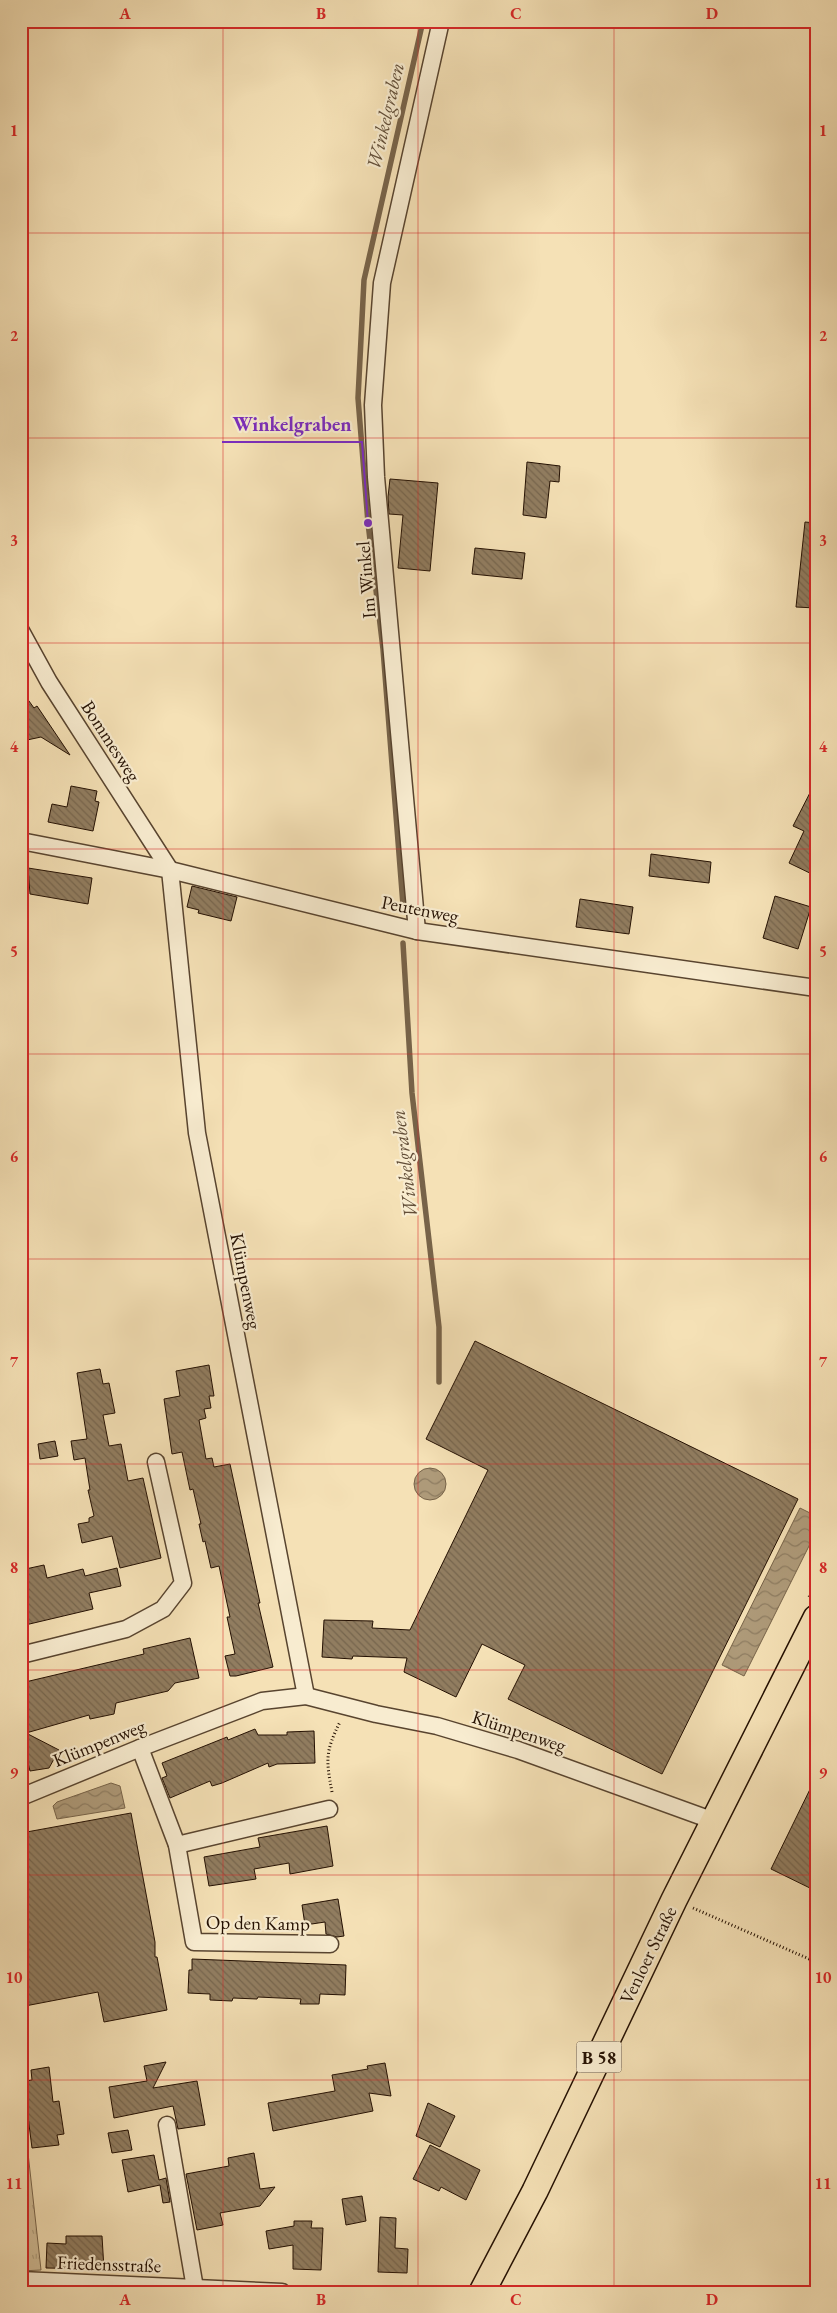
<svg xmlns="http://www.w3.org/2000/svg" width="837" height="2313" viewBox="0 0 837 2313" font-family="'EB Garamond',serif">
	<defs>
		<pattern id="park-tufts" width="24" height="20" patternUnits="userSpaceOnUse" patternTransform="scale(1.25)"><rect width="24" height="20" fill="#d1bd97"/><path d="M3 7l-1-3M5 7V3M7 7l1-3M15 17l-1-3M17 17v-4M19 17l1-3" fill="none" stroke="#b3a180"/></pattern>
		<pattern id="water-waves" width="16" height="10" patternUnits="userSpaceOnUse" patternTransform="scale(1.25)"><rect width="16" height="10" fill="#ae9a79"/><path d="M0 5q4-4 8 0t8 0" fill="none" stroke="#8d7c61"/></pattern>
		<pattern id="building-back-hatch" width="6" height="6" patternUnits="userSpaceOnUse" patternTransform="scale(1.25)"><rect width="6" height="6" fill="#917d60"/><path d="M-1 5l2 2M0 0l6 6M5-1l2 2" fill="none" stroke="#76654d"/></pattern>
	</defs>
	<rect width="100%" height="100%" fill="#f5e1b6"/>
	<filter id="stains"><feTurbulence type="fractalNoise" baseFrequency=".004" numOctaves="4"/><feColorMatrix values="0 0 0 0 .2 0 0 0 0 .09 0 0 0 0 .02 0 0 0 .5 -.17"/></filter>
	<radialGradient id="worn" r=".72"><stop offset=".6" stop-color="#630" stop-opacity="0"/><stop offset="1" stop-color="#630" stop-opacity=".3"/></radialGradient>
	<polygon fill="url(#park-tufts)" stroke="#7a664c" points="27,2144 41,2270 21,2271 21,2145"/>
	<g fill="url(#water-waves)" stroke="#776349">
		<circle cx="430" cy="1484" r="16"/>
		<polygon points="800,1508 816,1516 816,1532 744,1676 722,1665"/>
		<polygon points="111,1783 120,1786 125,1808 57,1819 53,1806 57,1802"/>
	</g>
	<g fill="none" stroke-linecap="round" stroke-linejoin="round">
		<g stroke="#776349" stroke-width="5.5">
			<polyline points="403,905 383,649 368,523 358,398 364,280 423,21"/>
			<polyline points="403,943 412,1093 439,1327 439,1382"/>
		</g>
	</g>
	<g fill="url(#building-back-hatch)" stroke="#241002">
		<polygon points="527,462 560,466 559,482 550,481 546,518 523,515"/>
		<polygon points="390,479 438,483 430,571 398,568 403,515 389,514 388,497"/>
		<polygon points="805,522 816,523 816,608 796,607"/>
		<polygon points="475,548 525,553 522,579 472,574"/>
		<polygon points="21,690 34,708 37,706 70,755 41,737 27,740 21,718"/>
		<polygon points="816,781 816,876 789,863 804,831 793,826"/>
		<polygon points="71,786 97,791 95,801 99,802 93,831 48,822 52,804 67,807"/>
		<polygon points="651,854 711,862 709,883 649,876"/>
		<polygon points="28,868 92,878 88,904 30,894"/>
		<polygon points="192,886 237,897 231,921 198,913 199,910 187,907"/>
		<polygon points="775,896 811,907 798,949 763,938"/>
		<polygon points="580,899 633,907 629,934 576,927"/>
		<polygon points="475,1341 798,1499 662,1774 508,1699 525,1665 482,1644 456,1697 404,1672 407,1658 353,1656 352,1659 322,1657 324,1620 373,1621 372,1628 410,1630 488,1470 426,1439"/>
		<polygon points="209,1365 214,1396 209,1396 211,1408 204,1409 206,1418 199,1420 206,1459 212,1458 214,1467 230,1464 260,1603 258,1603 273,1667 236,1676 230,1676 225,1656 235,1654 227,1617 230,1617 219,1566 211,1568 205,1541 203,1542 199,1524 201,1524 193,1489 190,1490 182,1452 172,1454 164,1399 180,1396 176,1371"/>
		<polygon points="100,1369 103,1384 109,1383 115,1413 103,1415 109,1446 121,1444 128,1481 143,1478 161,1558 120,1568 112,1536 82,1543 78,1524 89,1522 89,1518 94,1516 88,1490 90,1490 85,1458 74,1460 71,1441 87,1439 77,1373"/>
		<polygon points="55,1441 58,1456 40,1459 38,1444"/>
		<polygon points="44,1565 47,1578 83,1569 85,1576 117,1568 121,1586 89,1593 93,1609 21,1626 21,1570"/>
		<polygon points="190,1638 199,1678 175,1683 168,1691 116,1703 114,1714 90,1719 89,1715 26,1733 59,1750 49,1768 30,1771 21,1734 21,1683 144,1654 143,1649"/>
		<polygon points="255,1729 258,1735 287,1735 287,1732 314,1731 315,1763 277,1764 269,1767 268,1763 222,1783 212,1786 210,1781 170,1798 162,1778 167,1776 162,1763 227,1737 228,1740"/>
		<polygon points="816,1777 816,1891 771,1869"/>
		<polygon points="131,1813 155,1942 155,1957 157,1957 167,2010 104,2022 98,1992 25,2006 21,1988 21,1833"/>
		<polygon points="327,1826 333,1866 290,1874 289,1863 254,1869 256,1879 209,1886 204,1857 260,1847 258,1838"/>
		<polygon points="338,1899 344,1936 337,1937 326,1934 325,1922 305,1925 302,1905"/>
		<polygon points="192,1959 346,1965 345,1995 320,1994 319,2004 300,2004 301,1999 258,1997 257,1999 233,1998 232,2001 210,2000 210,1994 188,1993 189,1970 192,1970"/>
		<polygon points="166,2062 153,2088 197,2081 205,2125 178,2129 173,2106 114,2118 109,2087 147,2081 144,2066"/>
		<polygon points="385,2063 391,2096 369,2093 373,2111 273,2131 268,2103 335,2091 332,2075 368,2069 367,2066"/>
		<polygon points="49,2067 53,2102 59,2101 64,2134 57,2135 59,2145 32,2148 27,2109 23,2109 21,2082 32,2080 31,2070"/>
		<polygon points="428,2103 455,2116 440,2147 416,2136"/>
		<polygon points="128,2130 132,2150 112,2153 108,2133"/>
		<polygon points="430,2145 480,2170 466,2200 441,2187 439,2191 413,2179"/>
		<polygon points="254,2153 260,2189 275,2187 260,2206 220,2213 223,2225 197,2230 186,2174 229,2166 228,2158"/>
		<polygon points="154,2155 159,2180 166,2178 170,2202 163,2203 160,2185 128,2192 122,2160"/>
		<polygon points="362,2196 366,2221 346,2225 342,2199"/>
		<polygon points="380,2217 396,2218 395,2248 408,2249 407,2273 378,2272"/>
		<polygon points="294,2221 312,2221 311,2228 323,2228 321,2270 293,2269 293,2245 269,2249 266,2231 294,2226"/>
		<polygon points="66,2236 102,2236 104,2269 46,2268 47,2243 66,2244"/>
	</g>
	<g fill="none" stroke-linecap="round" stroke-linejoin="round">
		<g stroke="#58442f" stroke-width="10">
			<polyline id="service" points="21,2159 21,2195"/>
		</g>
		<g stroke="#58442f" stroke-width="19">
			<g id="minor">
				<polyline points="21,631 49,682 170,870 197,1133 306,1696"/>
				<polyline points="21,841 170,870 417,931 816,988"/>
				<polyline points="417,931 376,477 373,405 382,283 441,21"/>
				<polyline points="21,1655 126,1629 163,1609 183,1583 156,1462"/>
				<polyline points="140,1748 177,1845 194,1942 330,1944"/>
				<polyline points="21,1797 140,1748 262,1701 306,1696 376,1714 437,1726 518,1750 714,1821"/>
				<polyline points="177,1845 329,1809"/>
				<polyline points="167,2125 195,2288"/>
				<polyline points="21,2280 282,2292"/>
			</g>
		</g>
		<g stroke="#241002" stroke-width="28">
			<polyline id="primary" points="482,2292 535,2191 674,1900 816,1618"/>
		</g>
		<g stroke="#241002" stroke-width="3" stroke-dasharray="1 2.5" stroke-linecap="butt">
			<polyline points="809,1597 816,1584"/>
			<path d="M332 1792C326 1760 325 1752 340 1722"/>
			<polyline points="693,1908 816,1962"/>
		</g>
		<use href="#service" stroke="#f8ecd0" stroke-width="8"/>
		<use href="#minor" stroke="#f8ecd0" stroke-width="16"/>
		<use href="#primary" stroke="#f5e1b6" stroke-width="25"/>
	</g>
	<path fill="none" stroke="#d62828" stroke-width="1" stroke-opacity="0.55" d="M223 21V2292M418 21V2292M614 21V2292M21 233H816M21 438H816M21 643H816M21 849H816M21 1054H816M21 1259H816M21 1464H816M21 1670H816M21 1875H816M21 2080H816"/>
	<g text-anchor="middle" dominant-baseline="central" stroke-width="4.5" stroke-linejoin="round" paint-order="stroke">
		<rect fill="#f8ecd0" stroke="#645240" stroke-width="1" x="576.5" y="2041.5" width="45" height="31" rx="4"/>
		<g font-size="18" font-weight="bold" fill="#241002">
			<text x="599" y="2057">B 58</text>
		</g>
		<g font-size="19" fill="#241002" stroke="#f8ecd0">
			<text transform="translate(366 580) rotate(-95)">Im Winkel</text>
			<text transform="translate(111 741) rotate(57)">Bommesweg</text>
			<text transform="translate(420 909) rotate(11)">Peutenweg</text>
			<text transform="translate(246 1281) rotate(79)">Klümpenweg</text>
			<text transform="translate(519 1731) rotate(18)">Klümpenweg</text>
			<text transform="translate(99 1743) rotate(-22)">Klümpenweg</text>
			<text transform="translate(258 1923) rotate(1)">Op den Kamp</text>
			<text transform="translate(648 1955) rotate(-64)">Venloer Straße</text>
			<text transform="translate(109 2264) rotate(2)">Friedensstraße</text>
		</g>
		<g font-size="20" font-style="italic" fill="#624e38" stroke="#f8ecd0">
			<text transform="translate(385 116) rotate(-77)">Winkelgraben</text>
			<text transform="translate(404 1164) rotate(-97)">Winkelgraben</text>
		</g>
	</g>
	<path fill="none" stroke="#7b2cbf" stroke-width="2" d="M368 523L362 442H222"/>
	<circle fill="#7b2cbf" stroke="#f8ecd0" stroke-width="2" cx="368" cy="523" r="5"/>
	<g font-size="20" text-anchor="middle" font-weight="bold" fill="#7b2cbf" stroke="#f8ecd0" stroke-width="4.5" stroke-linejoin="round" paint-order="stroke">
		<text x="292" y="431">Winkelgraben</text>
	</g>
	<rect width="837" height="2313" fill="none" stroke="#f5e1b6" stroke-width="55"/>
	<rect x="28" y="28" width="782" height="2258" fill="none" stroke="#d62828" stroke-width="2"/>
	<g font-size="16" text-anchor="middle" font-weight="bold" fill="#d62828">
		<text x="125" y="19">A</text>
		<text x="321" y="19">B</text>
		<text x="516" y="19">C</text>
		<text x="712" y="19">D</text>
		<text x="14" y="136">1</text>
		<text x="823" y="136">1</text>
		<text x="14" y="341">2</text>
		<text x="823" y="341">2</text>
		<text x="14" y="546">3</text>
		<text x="823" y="546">3</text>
		<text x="14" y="752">4</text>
		<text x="823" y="752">4</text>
		<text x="14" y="957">5</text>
		<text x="823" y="957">5</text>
		<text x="14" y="1162">6</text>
		<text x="823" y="1162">6</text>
		<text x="14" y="1367">7</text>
		<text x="823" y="1367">7</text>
		<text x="14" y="1573">8</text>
		<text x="823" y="1573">8</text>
		<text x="14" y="1778">9</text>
		<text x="823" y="1778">9</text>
		<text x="14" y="1983">10</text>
		<text x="823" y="1983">10</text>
		<text x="14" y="2189">11</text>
		<text x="823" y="2189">11</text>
		<text x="125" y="2305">A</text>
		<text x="321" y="2305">B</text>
		<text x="516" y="2305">C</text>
		<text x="712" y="2305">D</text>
	</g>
	<rect width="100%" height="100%" filter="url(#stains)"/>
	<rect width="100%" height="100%" fill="url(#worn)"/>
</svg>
